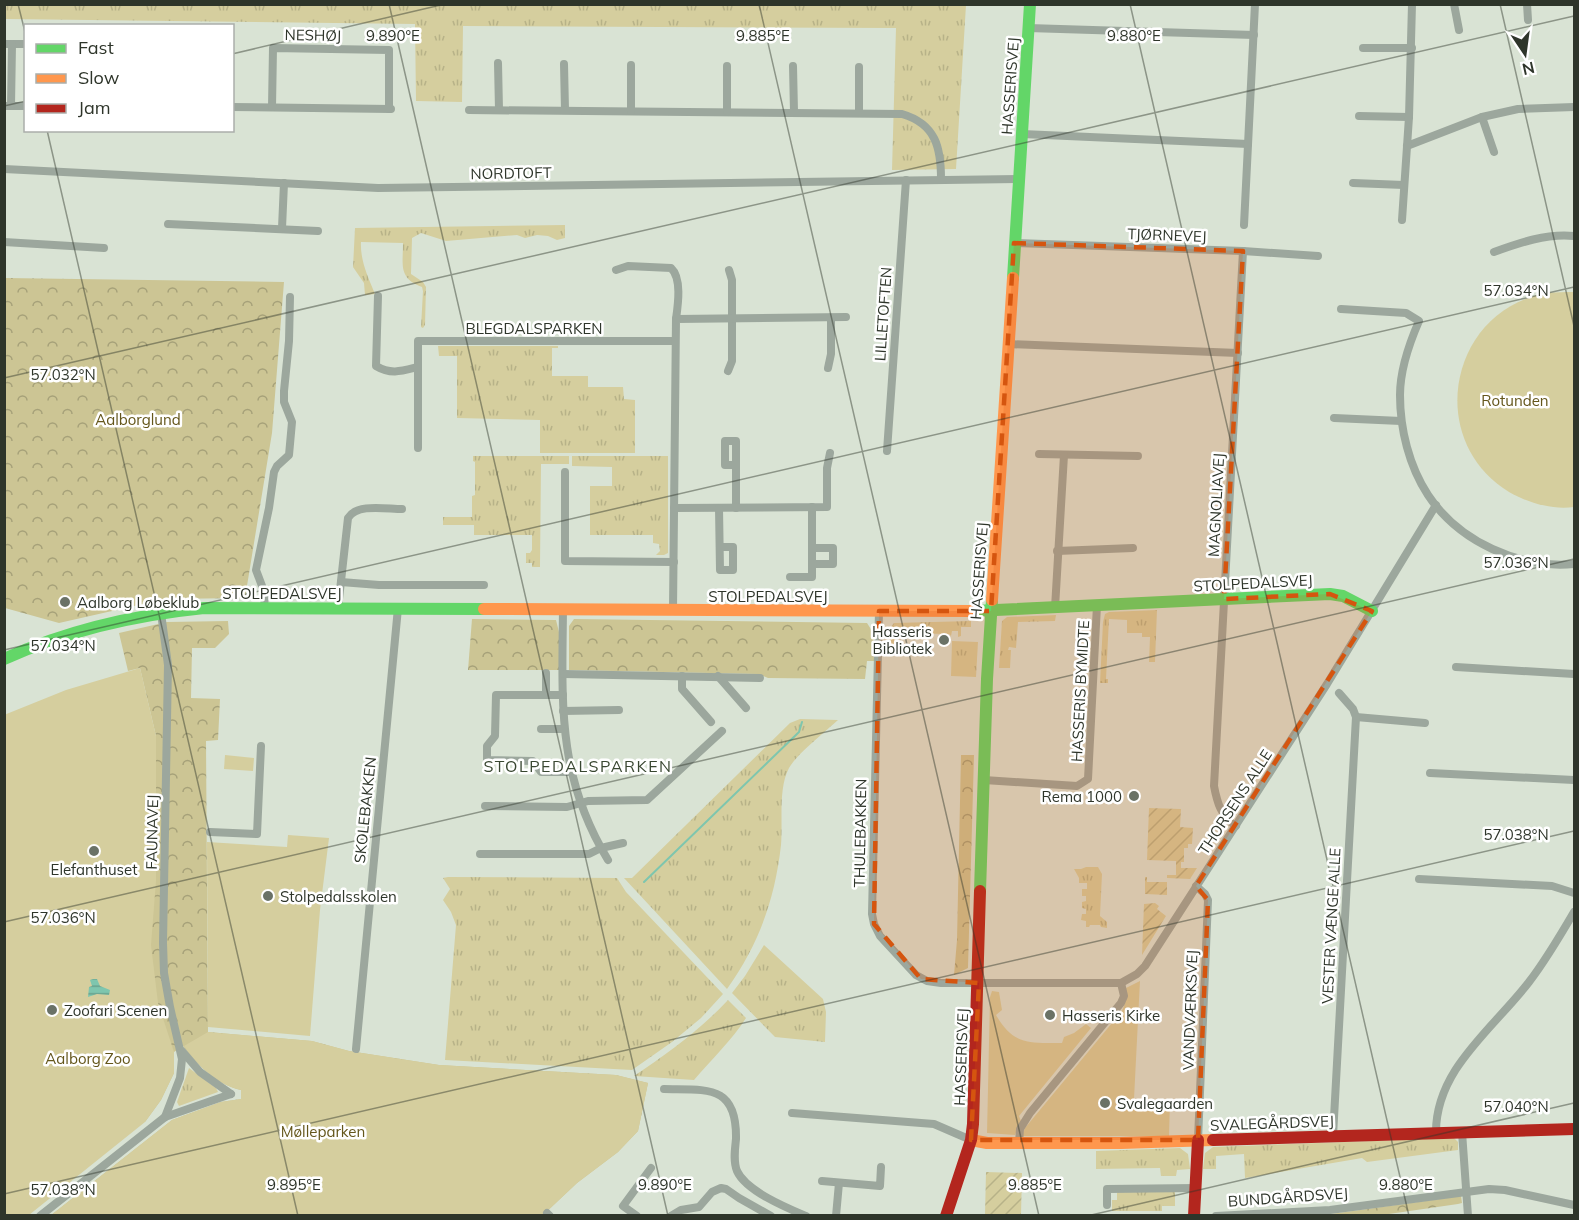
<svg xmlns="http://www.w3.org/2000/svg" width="1579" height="1220" viewBox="0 0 1579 1220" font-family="Mulish,sans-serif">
	<defs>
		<pattern id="grass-tufts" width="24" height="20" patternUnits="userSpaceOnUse" patternTransform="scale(1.5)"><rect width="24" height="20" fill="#d5ce9e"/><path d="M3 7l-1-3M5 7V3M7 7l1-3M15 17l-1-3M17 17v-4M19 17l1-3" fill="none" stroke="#b7b288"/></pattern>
		<pattern id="forest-crowns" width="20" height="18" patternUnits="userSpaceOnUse" patternTransform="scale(1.5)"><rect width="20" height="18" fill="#ccc594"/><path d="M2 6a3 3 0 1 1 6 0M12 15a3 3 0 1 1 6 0" fill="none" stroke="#a6a179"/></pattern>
		<pattern id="garden-furrows" width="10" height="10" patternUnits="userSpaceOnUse" patternTransform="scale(1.5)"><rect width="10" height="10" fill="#d5ce9e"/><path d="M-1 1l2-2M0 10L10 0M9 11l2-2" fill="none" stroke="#b7b288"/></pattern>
		<pattern id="water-rules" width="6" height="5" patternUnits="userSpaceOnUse" patternTransform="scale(1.5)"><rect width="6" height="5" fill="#7ec6ae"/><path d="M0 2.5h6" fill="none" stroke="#68a28e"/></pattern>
	</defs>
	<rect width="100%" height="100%" fill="#d9e3d4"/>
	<g fill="url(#grass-tufts)">
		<polygon points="5,4 966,5 956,169 892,170 896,28 463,26 462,102 416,101 415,24 5,19"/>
		<path d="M565 225V238L557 240 548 236 537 235 525 238 517 235 446 241 421 233 412 238 411 274 423 282 426 287 425 325 423 328 421 327 423 291 422 287C398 278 403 265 403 243L361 242C360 260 368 277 375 294L365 295 364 283 353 267 355 228Z"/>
		<polygon points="438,346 558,346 558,348 552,348 552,376 588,376 588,387 623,387 624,399 635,400 635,453 540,453 540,420 457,418 457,356 439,356"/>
		<polygon points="473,456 569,456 569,464 541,464 540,567 532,567 532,563 526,563 526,553 530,553 532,550 532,535 474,535 474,525 443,525 443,517 472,517 472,496 475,495 475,462 473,461"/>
		<polygon points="572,456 668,456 668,553 664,555 656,555 660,551 659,544 653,543 653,535 590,535 590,486 612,486 612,467 572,466"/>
		<polygon points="1157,610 1155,662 1149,662 1150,637 1142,637 1142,633 1127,633 1127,620 1109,619 1106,679 1108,679 1108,683 1100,683 1103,622 1105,614 1109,612"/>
		<polygon points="1056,615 1055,621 1018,622 1016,648 1009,647 1008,650 1011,650 1010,668 999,668 1002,621 1007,617"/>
		<polygon points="971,621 971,627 961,627 961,636 958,637 958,631 952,631 951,636 949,634 895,633 894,650 885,650 887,632 894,623"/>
		<polygon points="952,641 978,642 976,677 951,676"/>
		<path d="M800 719 838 720C826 731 796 755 789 768 778 788 783 822 781 845 775 899 759 944 727 989L624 878H632L790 723Z"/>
		<polygon points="1086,867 1098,867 1102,874 1100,916 1107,922 1107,928 1101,927 1100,925 1090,925 1089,927 1086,927 1086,921 1081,920 1082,914 1086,914 1086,909 1082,908 1082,902 1086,901 1086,896 1082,896 1082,889 1087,889 1087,883 1079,883 1079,878 1074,869 1081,869"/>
		<polygon points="448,877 617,878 626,892 723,994 701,1018 672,1042 632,1070 445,1060 456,925 451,912 443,900 450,889 443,878"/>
		<polygon points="764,945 823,999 826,1012 825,1042 775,1037 732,993 745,976"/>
		<path d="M728 1000 746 1018C732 1040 711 1060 694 1080L634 1076C668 1053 700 1030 728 1000Z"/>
		<polygon points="189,1068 216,1088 218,1092 179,1106 177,1102"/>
		<polygon points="1454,1138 1458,1142 1458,1150 1367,1162 1362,1158 1245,1178 1244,1154 1216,1156 1216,1169 1203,1169 1205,1153 1213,1147"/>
		<polygon points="1180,1148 1188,1154 1190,1169 1177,1170 1176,1176 1161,1176 1160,1168 1096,1169 1096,1151"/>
		<polygon points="1117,1192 1175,1192 1175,1206 1162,1206 1162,1211 1112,1211 1112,1200 1117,1200"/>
	</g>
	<g fill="url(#forest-crowns)">
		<polygon points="5,278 284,282 272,433 245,598 165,599 59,623 5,608"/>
		<polygon points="472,619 556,620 560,636 559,670 468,670"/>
		<polygon points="574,619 867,623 874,634 874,661 867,661 865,679 768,678 758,674 569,670 569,626"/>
		<path d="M228 621 229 634 215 648H192L191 698 220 699 218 740 206 741 208 1032 312 1041 349 1051 439 1065 616 1075 648 1083 638 1131 618 1152 577 1183 543 1215 50 1216 172 1120 221 1102 241 1099V1090C218 1085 197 1065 183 1046L174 1052V1073L161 1100 145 1122 161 1010 144 978 156 859V736L140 668 128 671 119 633 167 622Z"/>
		<polygon points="961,755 974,755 968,968 954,975 957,940"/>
		<polygon points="1461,1196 1462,1203 1458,1204 1382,1215 1295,1216 1331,1214"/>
	</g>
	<g fill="#d5ce9e">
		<path d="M1574 292V507C1552 510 1528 503 1509 492 1424 440 1449 310 1547 293 1556 292 1566 292 1574 292Z"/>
		<polygon points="140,668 156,736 156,881 151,945 158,1003 174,1052 174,1073 161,1100 145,1122 29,1215 5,1215 4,715 66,690"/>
		<polygon points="225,755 254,758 253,771 224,769"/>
		<polygon points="288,835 329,838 320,910 310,1036 208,1027 207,842 287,847"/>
		<polygon points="1140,981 1134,1099 1170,1102 1169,1136 1022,1136 1025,1128 1122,1011 1125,1003 1126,988"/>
		<path d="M992 991 999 992 1002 1010 996 1015C1014 1046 1030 1043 1062 1043L1064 1037 1074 1033 1086 1024 1091 1028 1019 1116 1021 1121 1015 1135 987 1133 990 997Z"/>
		<path d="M208 1032 312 1041 349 1051 439 1065 616 1075 648 1083 638 1131 618 1152 577 1183 543 1215 50 1216 172 1120 221 1102 241 1099V1090C216 1084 198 1066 184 1046Z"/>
	</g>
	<g fill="url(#garden-furrows)">
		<polygon points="1149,808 1181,809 1180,827 1193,828 1192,844 1188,844 1188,848 1184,848 1184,862 1181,862 1181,868 1197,868 1190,879 1167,878 1167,875 1176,875 1176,861 1147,860"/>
		<polygon points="1145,877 1147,877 1147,882 1167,882 1167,895 1145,894"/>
		<polygon points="1155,903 1159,906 1157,909 1166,916 1142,955 1144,904"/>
		<polygon points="986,1172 1022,1173 1021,1215 985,1215"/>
	</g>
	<polygon fill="url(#water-rules)" points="93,979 97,979 100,986 110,990 109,995 97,994 88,997 89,987 92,986 90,980"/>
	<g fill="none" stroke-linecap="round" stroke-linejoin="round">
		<polyline stroke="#7ec6ae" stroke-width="2" points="644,882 799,732 802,722"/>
		<g stroke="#9ca79d" stroke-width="8">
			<polyline points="1454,4 1459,30"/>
			<polyline points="1527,4 1528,20"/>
			<polyline points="1028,28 1254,35"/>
			<polyline points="4,44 26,44"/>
			<polyline points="1363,48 1412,48"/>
			<polyline points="498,63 499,110"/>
			<polyline points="564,64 565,110"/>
			<polyline points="793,66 794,112"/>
			<polyline points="859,67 859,112"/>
			<polyline points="4,106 26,106"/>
			<polyline points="11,106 12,44"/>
			<polyline points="232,107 391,109"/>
			<polyline points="272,107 273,48 389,50 389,109"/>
			<path d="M469 110 902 114C936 124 941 148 941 179"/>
			<polyline points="631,111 631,65"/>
			<polyline points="727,111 727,66"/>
			<polyline points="1359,116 1409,117"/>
			<polyline points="1482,117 1494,152"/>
			<polyline points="1022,134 1248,144"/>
			<polyline points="1407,146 1482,117 1518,109 1574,107"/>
			<polyline points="4,169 378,188 1018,179"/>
			<polyline points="1353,183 1404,185"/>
			<polyline points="1402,220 1409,117 1412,4"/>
			<polyline points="168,224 318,231"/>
			<polyline points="1244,225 1255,4"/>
			<polyline points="282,228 284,183"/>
			<polyline points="4,242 104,248"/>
			<polyline points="1014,243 1243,251 1318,256"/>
			<path d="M1494 252C1519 243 1547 233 1574 236"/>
			<path d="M616 270 628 266 671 268C682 278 678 305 676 319"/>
			<path d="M378 296 376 366C391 375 402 371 418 367"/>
			<path d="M1341 309 1406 313 1419 321C1409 344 1400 369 1400 395 1400 429 1409 466 1428 495 1459 542 1520 569 1574 564"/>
			<polyline points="1008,344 1238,353"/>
			<polyline points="828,368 831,354 831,319"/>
			<polyline points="728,371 732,361 732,280 729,270"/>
			<polyline points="1334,418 1401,421"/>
			<polyline points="418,448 418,341 675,341"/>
			<polyline points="887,451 906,180"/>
			<polyline points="1039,454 1138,456"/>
			<polyline points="736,465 725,465 725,441 736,441 736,508"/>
			<polyline points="565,472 565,561 674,562"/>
			<polyline points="674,508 827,507 827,468 830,453"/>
			<polyline points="719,508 720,570 733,570 733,547 720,547"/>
			<polyline points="1057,551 1133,548"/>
			<polyline points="812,564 833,564 833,548 812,548"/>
			<polyline points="790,577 812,577 812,507"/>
			<polyline points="341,582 379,585 484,585"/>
			<polyline points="264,608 265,594 256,570 269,508 274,472 277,466 289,455 292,422 284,402 284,391 289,341 290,297"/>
			<path d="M338 608 348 518C357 503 386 509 402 509"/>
			<polyline points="1055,608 1064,455"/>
			<path d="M563 609C562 704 557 776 608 860"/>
			<polyline points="673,610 676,319 846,317"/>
			<polyline points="879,611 872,914 874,924 880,936 916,975 927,981 941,983 1121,983 1137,974 1145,966 1327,684 1436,505"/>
			<polyline points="161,613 168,665 163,943 164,973 170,1007 182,1059 180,1078 165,1117"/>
			<polyline points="1456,667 1574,674"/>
			<polyline points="564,674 760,678"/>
			<polyline points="682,676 682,689 711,722"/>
			<polyline points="718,676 746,708"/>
			<polyline points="546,695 546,673"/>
			<polyline points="563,695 496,695 495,736 487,746 487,760 533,761 541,772 571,772"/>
			<polyline points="563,711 619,710"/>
			<polyline points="1356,717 1425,723"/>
			<polyline points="541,729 564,729"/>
			<polyline points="1430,773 1574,780"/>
			<polyline points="984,780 1077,786 1088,779 1097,605"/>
			<polyline points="485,806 567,807 588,801 647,800 722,731"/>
			<path d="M1236 826C1221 817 1217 802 1214 786L1243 251"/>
			<polyline points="210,832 257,834 261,746"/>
			<polyline points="480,854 589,854 601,848 623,843"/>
			<polyline points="1419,879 1552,886 1574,893"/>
			<polyline points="1196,886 1205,894 1208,900 1198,1140"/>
			<polyline points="356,1049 398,608"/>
			<polyline points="182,1051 200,1072 231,1094"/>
			<path d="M664 1089C707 1090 737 1084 736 1139 735 1149 733 1161 737 1171 746 1191 787 1208 806 1216"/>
			<polyline points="792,1113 934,1124 971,1140"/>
			<path d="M1436 1132C1436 1069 1493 1029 1529 982 1546 960 1560 936 1574 912"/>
			<polyline points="1462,1132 1468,1216"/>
			<polyline points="1333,1136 1356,717 1353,709 1339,693"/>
			<polyline points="1019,1143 1020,1129 1030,1113 1121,1003 1124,996 1121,983"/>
			<polyline points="822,1181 880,1186 881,1167"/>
			<polyline points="1107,1205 1107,1189 1196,1188"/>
			<polyline points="547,1213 550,1216"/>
			<polyline points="40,1216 165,1117 231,1094"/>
			<polyline points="637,1216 623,1206 651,1168"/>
			<polyline points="671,1216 681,1210 699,1207 712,1192 721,1188 726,1189 739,1198 771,1216"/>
			<polyline points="836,1216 839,1183"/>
			<polyline points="1216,1216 1330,1210 1489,1189 1505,1190 1574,1205"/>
		</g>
		<g stroke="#63d668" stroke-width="12">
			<polyline points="1013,278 1030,4"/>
			<polyline points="974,611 1330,594 1343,596 1372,611"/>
			<path d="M4 659C68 630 134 615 204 608L484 609"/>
			<polyline points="980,891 987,679 992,600"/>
		</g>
		<g stroke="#ff974d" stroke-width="12">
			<polyline points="992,600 1013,278"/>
			<polyline points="484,609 974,611"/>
			<polyline points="971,1140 987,1143 1121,1143 1213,1140"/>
		</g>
		<g stroke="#b3261e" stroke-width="12">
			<polyline points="1213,1140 1574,1129"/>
			<polyline points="946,1216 971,1140 973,1124 980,891"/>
			<polyline points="1194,1216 1198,1140"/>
		</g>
	</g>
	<path fill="#d5550f" fill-opacity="0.2" stroke="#d5550f" stroke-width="4.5" stroke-dasharray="12 8" stroke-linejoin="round" d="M1014 243 1243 251 1224 599 1330 594 1372 611 1196 886 1208 900 1198 1140H971L979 983 921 979 874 924 879 611H991Z"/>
	<path fill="none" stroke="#2e352a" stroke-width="1.5" stroke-opacity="0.45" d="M18 4 26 36M389 4 668 1216M759 4 1039 1216M1130 4 1409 1216M1500 4 1574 326M232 54 445 4M4 106 26 101M47 130 298 1216M4 378 1574 16M4 650 1574 287M4 922 1574 559M4 1194 1574 831M1087 1216 1574 1103"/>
	<g fill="#6a7266" stroke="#fff" stroke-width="2">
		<circle cx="65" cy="602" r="6"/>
		<circle cx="944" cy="640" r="6"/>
		<circle cx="1134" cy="796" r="6"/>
		<circle cx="94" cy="851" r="6"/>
		<circle cx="268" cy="896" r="6"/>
		<circle cx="52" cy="1010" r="6"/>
		<circle cx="1050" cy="1015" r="6"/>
		<circle cx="1105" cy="1103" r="6"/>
	</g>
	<g text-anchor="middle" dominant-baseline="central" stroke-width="5" stroke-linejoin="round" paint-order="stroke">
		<g font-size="15" fill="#2e352a" stroke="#fff">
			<text transform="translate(313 35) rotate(1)">NESHØJ</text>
			<text transform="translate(1010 86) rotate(-86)">HASSERISVEJ</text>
			<text transform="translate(511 173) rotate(-1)">NORDTOFT</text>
			<text transform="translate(1167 235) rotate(2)">TJØRNEVEJ</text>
			<text transform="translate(883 314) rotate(-86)">LILLETOFTEN</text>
			<text x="534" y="328">BLEGDALSPARKEN</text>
			<text transform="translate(1216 505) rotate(-87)">MAGNOLIAVEJ</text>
			<text transform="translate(979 571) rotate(-86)">HASSERISVEJ</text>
			<text transform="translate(1253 583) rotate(-3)">STOLPEDALSVEJ</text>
			<text x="282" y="593">STOLPEDALSVEJ</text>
			<text x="768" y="596">STOLPEDALSVEJ</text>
			<text transform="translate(1080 691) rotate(-87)">HASSERIS BYMIDTE</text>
			<text transform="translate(1235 802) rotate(-57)">THORSENS ALLE</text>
			<text transform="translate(365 810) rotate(-84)">SKOLEBAKKEN</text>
			<text transform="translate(152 832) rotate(-89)">FAUNAVEJ</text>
			<text transform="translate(860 833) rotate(-89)">THULEBAKKEN</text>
			<text transform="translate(1331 926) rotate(-87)">VESTER VÆNGE ALLE</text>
			<text transform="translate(1190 1010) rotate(-88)">VANDVÆRKSVEJ</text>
			<text transform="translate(961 1057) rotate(-88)">HASSERISVEJ</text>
			<text transform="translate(1272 1123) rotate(-2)">SVALEGÅRDSVEJ</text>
			<text transform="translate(1288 1197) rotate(-4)">BUNDGÅRDSVEJ</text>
		</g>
		<g font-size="15" fill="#64561b" stroke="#fff">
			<text x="1515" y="400">Rotunden</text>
			<text x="138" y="419">Aalborglund</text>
			<text x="88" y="1058">Aalborg Zoo</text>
			<text x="323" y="1131">Mølleparken</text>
		</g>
		<g font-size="15" fill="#2e352a" stroke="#fff" text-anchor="start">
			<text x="77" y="602">Aalborg Løbeklub</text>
			<text x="932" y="631" text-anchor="end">Hasseris<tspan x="932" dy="17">Bibliotek</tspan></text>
			<text x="1122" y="796" text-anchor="end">Rema 1000</text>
			<text x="94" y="869" text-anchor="middle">Elefanthuset</text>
			<text x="280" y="896">Stolpedalsskolen</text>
			<text x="64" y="1010">Zoofari Scenen</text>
			<text x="1062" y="1015">Hasseris Kirke</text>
			<text x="1117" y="1103">Svalegaarden</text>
		</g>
		<g font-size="16" letter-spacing="1.5" fill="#394731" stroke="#fff">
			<text x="578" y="766">STOLPEDALSPARKEN</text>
		</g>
	</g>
	<g font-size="15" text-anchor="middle" fill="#2e352a" stroke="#fff" stroke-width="5" stroke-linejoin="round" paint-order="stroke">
		<text x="393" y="41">9.890°E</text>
		<text x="763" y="41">9.885°E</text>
		<text x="1134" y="41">9.880°E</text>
		<text x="1516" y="296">57.034°N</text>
		<text x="63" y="380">57.032°N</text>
		<text x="1516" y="568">57.036°N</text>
		<text x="63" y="651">57.034°N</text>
		<text x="1516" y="840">57.038°N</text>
		<text x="63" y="923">57.036°N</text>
		<text x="1516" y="1112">57.040°N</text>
		<text x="294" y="1190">9.895°E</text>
		<text x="665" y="1190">9.890°E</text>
		<text x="1035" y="1190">9.885°E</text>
		<text x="1406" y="1190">9.880°E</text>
		<text x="63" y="1195">57.038°N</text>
	</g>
	<rect width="1579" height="1220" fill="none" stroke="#2e352a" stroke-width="12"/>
	<rect x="24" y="24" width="210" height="108" fill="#ffffff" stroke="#abaeaa" stroke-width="1.5"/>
	<rect x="36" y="44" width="30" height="9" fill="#63d668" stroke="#abaeaa" stroke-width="1.5"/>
	<text x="78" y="54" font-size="18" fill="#2e352a">Fast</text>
	<rect x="36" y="74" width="30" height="9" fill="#ff974d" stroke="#abaeaa" stroke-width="1.5"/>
	<text x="78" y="84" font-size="18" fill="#2e352a">Slow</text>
	<rect x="36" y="104" width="30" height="9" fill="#b3261e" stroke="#abaeaa" stroke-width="1.5"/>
	<text x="78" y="114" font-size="18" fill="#2e352a">Jam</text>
	<g transform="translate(1525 54) rotate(167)" stroke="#ffffff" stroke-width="4.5" paint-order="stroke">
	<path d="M0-4.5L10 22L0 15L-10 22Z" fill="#2e352a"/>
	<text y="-9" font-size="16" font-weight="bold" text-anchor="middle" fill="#2e352a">N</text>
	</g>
</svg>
